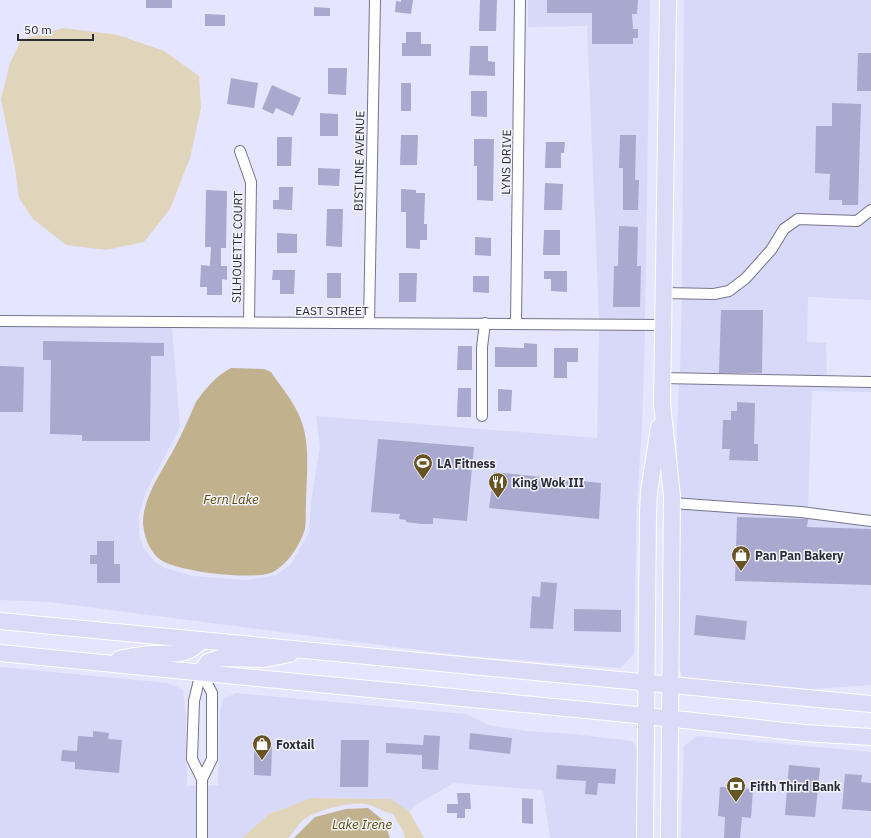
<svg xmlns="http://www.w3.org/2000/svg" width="871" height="838" viewBox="0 0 871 838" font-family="'IBM Plex Sans',sans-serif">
	<rect width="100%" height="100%" fill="#e5e5ff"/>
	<g fill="#d8d8f9">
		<polygon points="528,0 650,0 645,320 599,319 587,26 528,27"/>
		<polygon points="684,0 871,0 871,204 855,216 794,215 779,227 766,247 742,274 727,286 713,289 682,288"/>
		<polygon points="871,217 871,300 808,297 807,342 826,343 827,375 871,377 680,374 682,298 713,299 733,295 751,281 776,253 789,233 800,224 857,226"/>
		<polygon points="0,326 172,327 180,427 145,494 139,515 139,534 144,549 155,562 165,568 193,576 246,580 276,575 291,564 309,533 311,502 320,446 316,416 597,438 599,330 645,330 642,428 637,501 634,654 620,668 458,655 49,602 0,600"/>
		<polygon points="679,384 871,388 871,392 812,391 808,507 678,498 677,434"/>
		<polygon points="678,508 801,517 871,526 871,685 785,691 684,679 679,668"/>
		<polygon points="0,667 168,683 183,690 186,716 187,786 196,786 196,838 0,838"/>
		<polygon points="236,693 466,714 488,725 527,731 573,734 632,741 638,751 637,838 550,838 543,790 454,783 417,804 409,811 391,799 311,798 269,814 242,838 208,838 208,786 218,785 220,712 223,699"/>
		<polygon points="697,736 871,752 871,838 681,838 684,746"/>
	</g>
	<g fill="#e0d5bb">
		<polygon points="63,28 118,35 164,51 199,76 201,108 190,158 170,209 144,242 106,250 66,245 33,219 19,198 15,168 1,99 10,63 21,40"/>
		<path d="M311 798 391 799 409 811 424 838H405L403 831 393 814C385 812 378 808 370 805 356 799 312 811 302 821 297 826 293 833 288 838H242L269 814Z"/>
	</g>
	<g fill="#c1b18c">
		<path d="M231 368 264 369 271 372C281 387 295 403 301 420 311 447 306 477 306 505 305 513 307 524 304 532 299 546 288 564 273 572 256 581 173 572 158 558 149 549 144 537 143 523 143 497 162 471 174 449 182 434 189 418 196 402 205 389 216 376 231 368Z"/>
		<polygon points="368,808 384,821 390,838 294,838 315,817 346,809"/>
	</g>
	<g fill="#a9a8ce">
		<rect x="146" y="0" width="26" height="8"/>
		<polygon points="401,0 413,0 411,14 395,12 396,1 401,2"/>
		<polygon points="480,0 497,0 496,31 479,31"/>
		<polygon points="547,0 638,0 637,14 632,14 633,29 638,29 638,38 633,38 633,44 592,44 592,13 547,13"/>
		<polygon points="314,7 330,8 330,16 314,16"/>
		<polygon points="205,14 225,15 225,26 205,26"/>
		<polygon points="406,32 421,32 421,44 431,44 431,56 402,56 402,43 406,43"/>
		<polygon points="470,46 488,46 488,61 495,62 495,76 469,75"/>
		<polygon points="858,53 871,53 871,91 857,91"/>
		<polygon points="328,68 347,68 346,95 328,94"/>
		<polygon points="231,78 258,83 254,108 227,104"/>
		<rect x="401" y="83" width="10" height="28"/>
		<polygon points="272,85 301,98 293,116 276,108 273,114 262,109"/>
		<polygon points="471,91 487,91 487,117 471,116"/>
		<polygon points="832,103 861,104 858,205 842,205 842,200 829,200 830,174 815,173 816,126 832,126"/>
		<polygon points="320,113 338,114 338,136 320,136"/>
		<polygon points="401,135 418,135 417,165 400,165"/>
		<polygon points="620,135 636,135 635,180 639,180 638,210 623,210 623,168 619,168"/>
		<polygon points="277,137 292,137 291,166 277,166"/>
		<polygon points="474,139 494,139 493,201 477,200 477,166 474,166"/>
		<polygon points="546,142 565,142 564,153 561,153 561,168 545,168"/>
		<polygon points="318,168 340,169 339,186 318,185"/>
		<polygon points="545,183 563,184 562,210 544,210"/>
		<polygon points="279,187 293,187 292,210 273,209 273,200 279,200"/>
		<polygon points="401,189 416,190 416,193 425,193 424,224 427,224 427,240 420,240 420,249 406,248 406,212 401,212"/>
		<polygon points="206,190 227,191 226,248 221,248 221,266 227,266 227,280 222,279 222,295 207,295 207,287 200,287 201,265 210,266 211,247 205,247"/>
		<polygon points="327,209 343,209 342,247 326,246"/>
		<polygon points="619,226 638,227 637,266 641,266 640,307 613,307 614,266 618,266"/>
		<polygon points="544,230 560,230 560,255 543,255"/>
		<polygon points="277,233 297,234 297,253 277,253"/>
		<polygon points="475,237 491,238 491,256 475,255"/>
		<polygon points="273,270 295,270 294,294 280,294 280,280 272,280"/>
		<polygon points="544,271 567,271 567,292 551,291 551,279 544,279"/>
		<rect x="327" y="273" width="14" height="25"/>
		<polygon points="399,273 417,273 416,302 399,302"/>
		<polygon points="473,276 489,276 489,293 473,292"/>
		<polygon points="721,310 763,310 762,373 719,373"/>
		<polygon points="43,341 164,343 164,356 151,356 150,441 82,441 82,435 50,434 51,360 43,360"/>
		<polygon points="524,343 537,344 537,367 495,367 495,347 524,348"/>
		<polygon points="458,346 472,346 472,370 457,370"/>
		<polygon points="554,348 578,348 578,362 567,362 567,378 554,378"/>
		<polygon points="0,366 24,367 23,412 0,412"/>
		<polygon points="458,388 471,388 471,417 457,417"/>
		<polygon points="498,389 512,390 511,411 498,411"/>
		<polygon points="737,402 755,403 754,444 758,444 758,461 729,460 730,449 722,449 723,420 731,420 731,411 737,411"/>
		<polygon points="378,439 474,447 467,521 433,518 433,524 421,524 406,522 406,520 399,519 400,514 371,512"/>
		<polygon points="494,472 601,483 599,519 489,508"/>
		<polygon points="737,517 808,519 807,527 871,529 871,585 735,581"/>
		<polygon points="97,541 114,541 114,564 120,564 120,583 97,583 97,564 90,564 90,555 97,555"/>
		<polygon points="541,582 557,583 553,629 530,628 532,596 540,597"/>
		<polygon points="574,609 621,610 621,632 574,631"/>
		<polygon points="696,615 747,621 745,640 694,635"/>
		<polygon points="93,731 109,733 108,739 122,740 119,773 75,769 75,762 61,761 62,750 77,751 78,736 93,737"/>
		<polygon points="470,733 512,738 510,754 469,749"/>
		<polygon points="424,735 440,736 438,770 422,769 422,755 386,753 386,743 423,745"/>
		<polygon points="341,740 369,740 368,787 340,787"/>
		<polygon points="254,747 272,747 271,776 254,775"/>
		<polygon points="557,765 616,769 615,784 598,783 597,795 585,794 586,781 556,779"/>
		<polygon points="789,765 820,768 815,817 785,815"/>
		<polygon points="845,774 862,775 861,782 871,783 871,811 842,809"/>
		<polygon points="720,787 753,789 751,818 742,817 740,838 724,838 725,817 718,816"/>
		<polygon points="457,793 470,793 471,809 465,809 465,818 457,818 457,813 447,813 447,804 458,804"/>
		<polygon points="522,798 533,799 533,824 522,823"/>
	</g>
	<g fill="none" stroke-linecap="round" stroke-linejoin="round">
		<g stroke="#75758c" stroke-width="12">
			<g id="street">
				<polyline points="240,151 251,182 249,322"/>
				<polyline points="664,293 714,294 729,291 746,278 771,250 784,229 798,219 857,221 871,210"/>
				<polyline points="0,321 664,325"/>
				<polyline points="369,323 375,0"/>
				<polyline points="516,324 520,0"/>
				<polyline points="662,378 871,382"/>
				<polyline points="482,416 482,347 485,323"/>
				<polyline points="672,503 801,512 871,521"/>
				<polyline points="201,672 194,701 192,759 202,779 202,838"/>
				<polyline points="201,672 212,693 212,759 202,779"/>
			</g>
		</g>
		<g stroke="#fff" stroke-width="18">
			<g id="primary">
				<polyline points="668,0 662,404 672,496 669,838"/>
				<polyline points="0,621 871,704"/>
				<polyline points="0,653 647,716 804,733 871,737"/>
				<path d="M119 659C130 657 142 654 153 654 173 653 187 657 202 640"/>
				<polyline points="201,672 208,662 220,658 264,659 290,654"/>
				<polyline points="645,838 648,513 649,492 659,427"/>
			</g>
		</g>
		<use href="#street" stroke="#fff" stroke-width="10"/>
		<use href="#primary" stroke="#dbdaf7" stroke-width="16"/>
	</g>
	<defs>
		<g id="stadium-pin" transform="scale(1)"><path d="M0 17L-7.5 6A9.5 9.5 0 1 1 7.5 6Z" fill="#685423" stroke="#f3f4fe"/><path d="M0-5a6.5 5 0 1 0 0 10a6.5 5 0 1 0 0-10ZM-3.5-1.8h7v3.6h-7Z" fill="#fff"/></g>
		<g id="restaurant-pin" transform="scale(1)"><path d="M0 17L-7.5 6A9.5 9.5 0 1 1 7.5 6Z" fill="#685423" stroke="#f3f4fe"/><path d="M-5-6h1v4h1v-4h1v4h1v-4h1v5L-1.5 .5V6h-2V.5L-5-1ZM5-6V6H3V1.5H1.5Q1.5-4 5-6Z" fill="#fff"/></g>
		<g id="shop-pin" transform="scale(1)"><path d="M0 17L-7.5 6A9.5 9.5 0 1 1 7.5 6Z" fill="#685423" stroke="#f3f4fe"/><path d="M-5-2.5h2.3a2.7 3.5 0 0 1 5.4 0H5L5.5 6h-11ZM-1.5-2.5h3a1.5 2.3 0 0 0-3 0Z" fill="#fff"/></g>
		<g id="bank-pin" transform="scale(1)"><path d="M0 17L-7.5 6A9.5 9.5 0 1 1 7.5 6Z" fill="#685423" stroke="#f3f4fe"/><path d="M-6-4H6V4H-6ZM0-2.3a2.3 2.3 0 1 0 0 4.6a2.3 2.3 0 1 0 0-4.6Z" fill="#fff"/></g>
	</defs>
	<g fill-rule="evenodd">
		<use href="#stadium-pin" x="423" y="463"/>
		<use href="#restaurant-pin" x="498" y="482"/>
		<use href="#shop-pin" x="741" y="555"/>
		<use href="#shop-pin" x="262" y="744"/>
		<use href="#bank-pin" x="736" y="786"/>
	</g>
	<g text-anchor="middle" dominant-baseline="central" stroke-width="3" stroke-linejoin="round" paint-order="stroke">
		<g font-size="12" fill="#2b2b35" stroke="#f3f4fe">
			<text transform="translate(359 161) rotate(-89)">BISTLINE AVENUE</text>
			<text transform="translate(506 162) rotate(-89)">LYNS DRIVE</text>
			<text transform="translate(237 247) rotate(-89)">SILHOUETTE COURT</text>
			<text x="332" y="310">EAST STREET</text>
		</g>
		<g font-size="12" font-weight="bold" fill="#2b2b35" stroke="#f3f4fe" text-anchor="start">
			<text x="437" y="463">LA Fitness</text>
			<text x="512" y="482">King Wok III</text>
			<text x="755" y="555">Pan Pan Bakery</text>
			<text x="276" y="744">Foxtail</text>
			<text x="750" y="786">Fifth Third Bank</text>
		</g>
		<g font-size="13" font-style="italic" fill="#5e4802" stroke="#f3f4fe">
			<text x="231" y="499">Fern Lake</text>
			<text x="362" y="824">Lake Irene</text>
		</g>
	</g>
	<path d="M18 34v6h75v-6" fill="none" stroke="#2b2b35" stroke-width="2"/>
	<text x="24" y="34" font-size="12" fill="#2b2b35" stroke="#f3f4fe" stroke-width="3" paint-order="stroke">50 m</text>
</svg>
